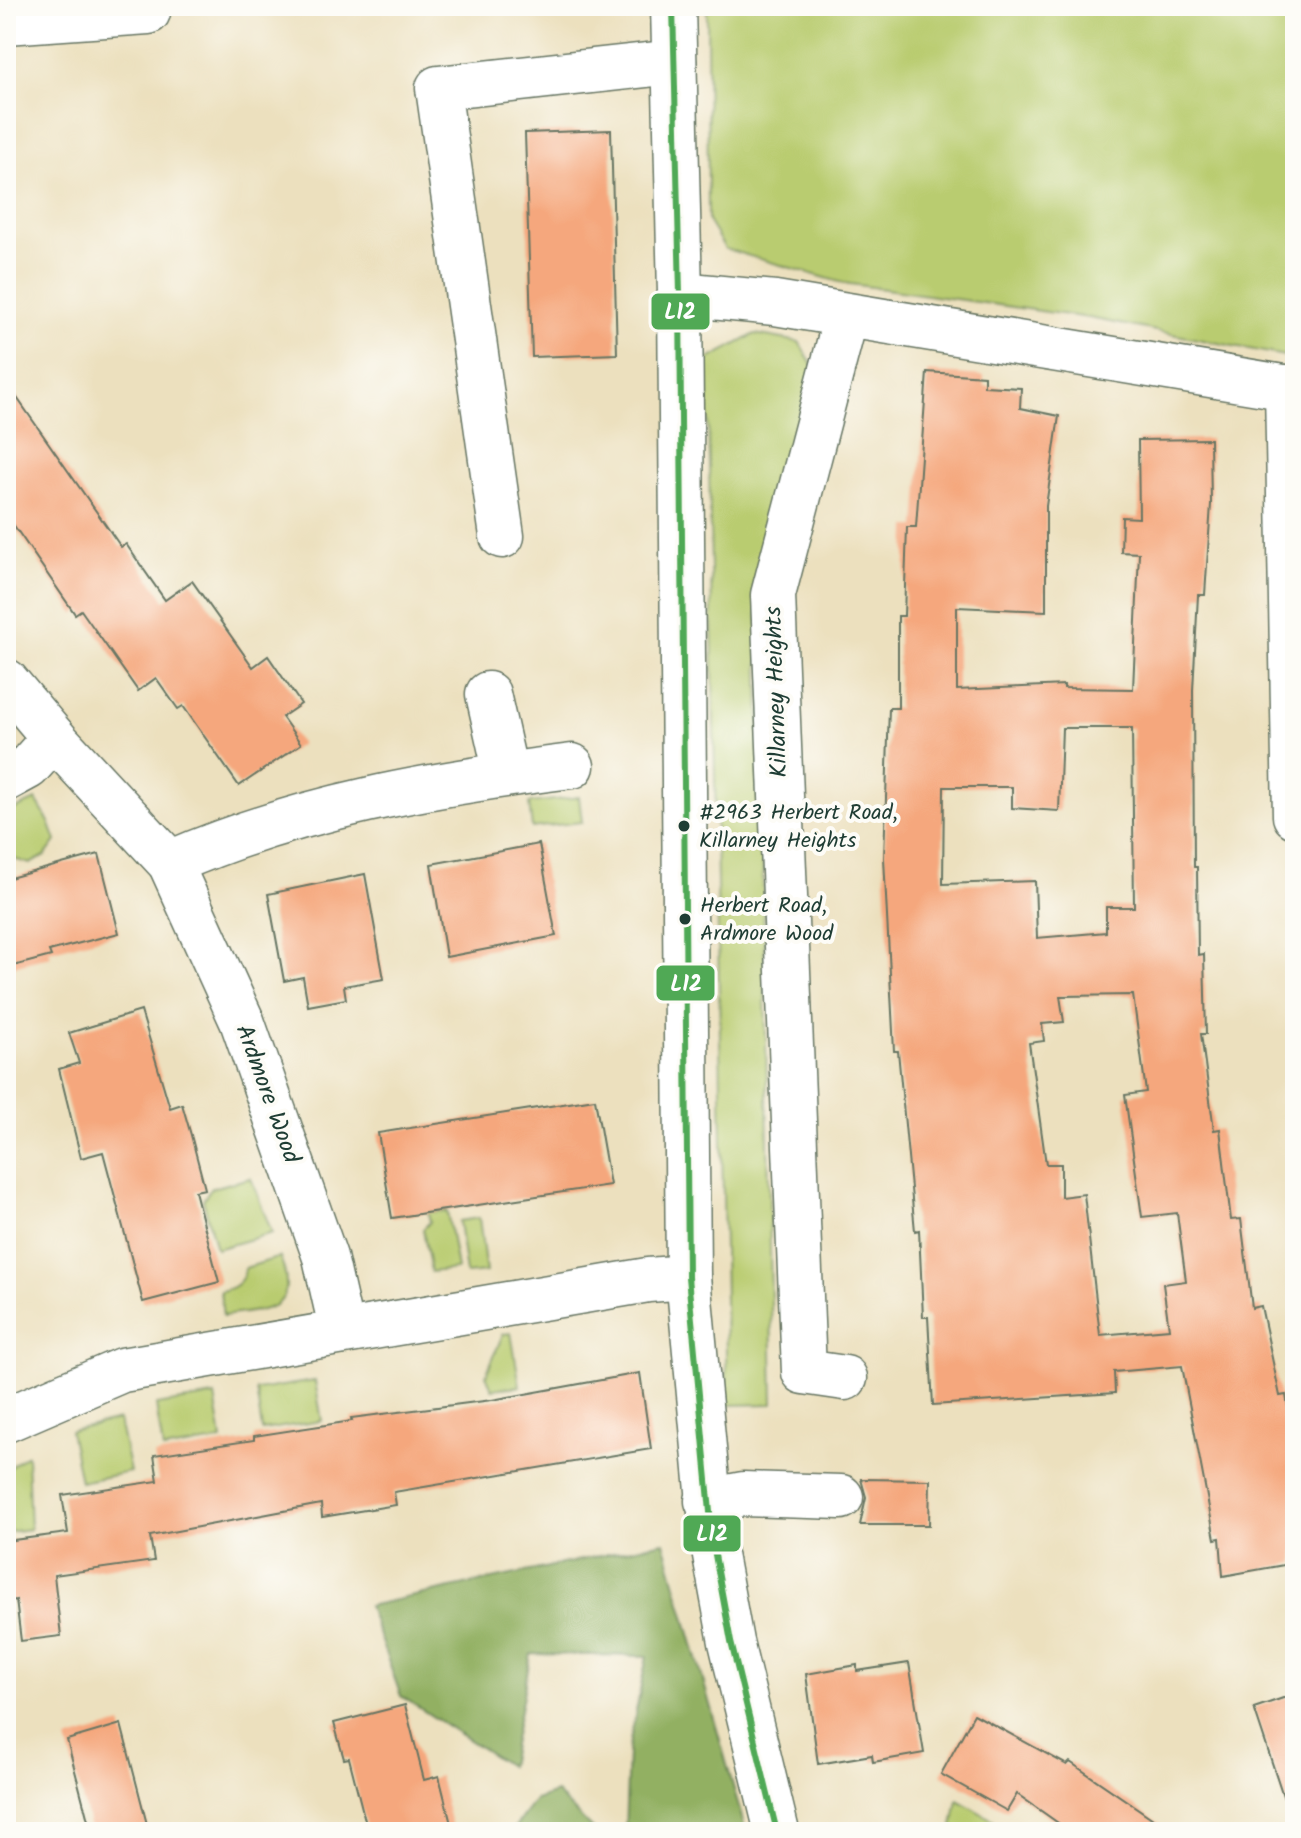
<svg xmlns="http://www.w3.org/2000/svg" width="1301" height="1838" viewBox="0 0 1301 1838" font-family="Kalam,sans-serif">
	<rect width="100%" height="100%" fill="#fdfcf7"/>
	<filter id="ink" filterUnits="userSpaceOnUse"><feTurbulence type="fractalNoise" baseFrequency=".0125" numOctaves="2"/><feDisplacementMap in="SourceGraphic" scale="16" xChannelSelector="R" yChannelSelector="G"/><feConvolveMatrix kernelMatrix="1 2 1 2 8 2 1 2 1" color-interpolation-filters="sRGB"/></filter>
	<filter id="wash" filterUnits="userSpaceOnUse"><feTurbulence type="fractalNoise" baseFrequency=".006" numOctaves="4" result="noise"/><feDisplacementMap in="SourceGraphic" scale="32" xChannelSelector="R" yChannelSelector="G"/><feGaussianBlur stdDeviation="1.8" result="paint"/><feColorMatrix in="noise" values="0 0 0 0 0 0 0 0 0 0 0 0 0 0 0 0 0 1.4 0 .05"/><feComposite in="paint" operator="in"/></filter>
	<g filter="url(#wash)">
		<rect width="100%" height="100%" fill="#ece0be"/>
		<g fill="#b9cc6f" stroke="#6c8452" stroke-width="2">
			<polygon points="707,6 1295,6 1295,358 1089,318 843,283 725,249 708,221"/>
			<polygon points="755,334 799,342 817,373 757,573 773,1404 727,1405 707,360"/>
			<polygon points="579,797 582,822 532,828 529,803"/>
			<polygon points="36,800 49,822 56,841 45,856 30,864 14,859 6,813"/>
			<polygon points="251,1178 272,1233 216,1249 203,1200 211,1188"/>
			<polygon points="447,1211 457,1269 431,1272 423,1229 430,1222 428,1212"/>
			<polygon points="479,1218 486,1272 466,1274 459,1221"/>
			<path d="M280 1257C301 1313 266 1309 223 1316L220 1291C233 1289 244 1282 245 1268Z"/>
			<polygon points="511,1333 520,1386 492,1389 486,1375 503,1334"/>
			<polygon points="315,1381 322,1421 262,1430 256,1390"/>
			<polygon points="215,1396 222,1440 163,1450 156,1405"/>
			<polygon points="119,1420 130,1472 80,1482 70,1431"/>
			<polygon points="27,1455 30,1529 6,1532 6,1470"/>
			<polygon points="958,1800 993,1820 986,1832 952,1832"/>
		</g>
		<g fill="#92b062" stroke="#58764b" stroke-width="2">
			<polygon points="664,1542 746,1832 625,1832 628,1751 647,1656 531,1654 509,1766 401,1696 368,1606"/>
			<polygon points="556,1793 595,1832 511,1832 535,1800"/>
		</g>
		<g id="blocks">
			<g fill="#f5a77d" fill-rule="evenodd">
				<polygon points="611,130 617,354 532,357 525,133"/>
				<path d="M927 372 984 376V386L1021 388 1020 408 1059 416 1046 506V611L957 607V690L1064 685V688L1133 689 1139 553 1121 552 1122 517 1139 518 1138 440 1210 439 1211 504 1205 595H1198L1193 690 1194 867H1197L1198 955 1204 954 1206 1034H1201L1214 1130 1220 1129 1231 1220 1241 1219 1252 1308 1261 1306 1280 1396 1286 1395 1295 1448V1563L1223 1576 1220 1538 1215 1539 1182 1366 1114 1372 1115 1393 933 1405 928 1317H923L919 1230 915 1231 898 1051H894L884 858 889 708H898V616H904L907 527H916ZM1062 728H1132L1134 907H1106V932L1037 938 1035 881 943 884 944 787H1012V808L1059 811ZM1133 995 1146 1092 1125 1095 1142 1217 1177 1213 1186 1281 1163 1284 1169 1329 1100 1335 1084 1194 1061 1197V1164H1046L1029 1043 1044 1041 1042 1024 1064 1022 1060 996Z"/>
				<polygon points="6,382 121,547 126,544 165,600 192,581 253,667 268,656 301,704 282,717 301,744 239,786 183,706 178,709 156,678 138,691 81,610 75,614 6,514"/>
				<polygon points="539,844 556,936 446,957 431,864"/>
				<polygon points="99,854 119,933 49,951 51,956 6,968 6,879"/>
				<polygon points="365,874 384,979 344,986 346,999 308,1006 303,977 284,981 268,894"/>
				<polygon points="141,1011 170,1108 182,1104 191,1135 205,1189 195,1191 219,1282 143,1302 103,1152 81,1158 59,1069 79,1063 69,1033"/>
				<polygon points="595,1099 610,1185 392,1218 378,1133"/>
				<polygon points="640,1373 651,1449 394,1492 396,1505 322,1517 321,1504 150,1536 154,1561 54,1575 61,1636 21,1641 16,1600 6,1602 6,1541 68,1533 62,1495 158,1481 154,1455 254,1440 254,1436 352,1421 351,1418 492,1400"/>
				<polygon points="861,1479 930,1480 929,1525 860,1525 866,1497"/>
				<polygon points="909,1663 924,1753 873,1762 872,1755 818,1764 806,1674 857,1665 857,1671"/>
				<polygon points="1295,1694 1295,1810 1288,1811 1254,1708"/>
				<polygon points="405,1705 424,1780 439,1776 453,1832 368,1832 349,1758 344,1759 334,1723"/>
				<polygon points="974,1714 1067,1765 1070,1762 1172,1832 1071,1832 1017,1794 1007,1811 941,1774"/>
				<polygon points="121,1724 149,1832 91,1832 67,1740"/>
			</g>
		</g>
	</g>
	<g filter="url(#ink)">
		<use href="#blocks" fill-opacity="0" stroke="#677664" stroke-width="2"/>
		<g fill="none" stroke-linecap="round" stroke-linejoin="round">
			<g stroke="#677664" stroke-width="47">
				<g id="minor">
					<polyline points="673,6 680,294 688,1277 713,1544 731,1642 777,1832"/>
					<polyline points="6,22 148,12"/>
					<polyline points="680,294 775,303 1295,389"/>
					<polyline points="1287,387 1295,816"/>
					<polyline points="502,536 438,88 674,62"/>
					<polyline points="6,681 54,738 170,863 242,1021 325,1257 342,1332"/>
					<polyline points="488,694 506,774"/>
					<polyline points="6,779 28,767 54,738"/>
					<path d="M170 863C298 807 434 783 572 766"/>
					<polyline points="845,1378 804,1372 773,595 846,316"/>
					<polyline points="6,1420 122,1370 648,1280 688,1277"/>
					<polyline points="707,1501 743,1494 841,1497"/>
				</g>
			</g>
			<use href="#minor" stroke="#fff" stroke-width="44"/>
			<g stroke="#fdfcf7" stroke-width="12">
				<polyline id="bus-1" points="673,6 680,294 688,1277 713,1544 731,1642 777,1832"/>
			</g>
			<use href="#bus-1" stroke="#50a955" stroke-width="6"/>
		</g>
	</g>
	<g fill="#1f3d34" stroke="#fdfcf7" stroke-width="3">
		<circle cx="684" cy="826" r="7"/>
		<circle cx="685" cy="919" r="7"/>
	</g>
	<g text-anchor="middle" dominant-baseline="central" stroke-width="8" stroke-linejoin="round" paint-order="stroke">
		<g font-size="22" fill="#1f3d34" stroke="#fdfcf7" text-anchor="start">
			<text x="699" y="813">#2963 Herbert Road,<tspan x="699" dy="28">Killarney Heights</tspan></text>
			<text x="700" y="906">Herbert Road,<tspan x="700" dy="28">Ardmore Wood</tspan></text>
		</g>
		<g font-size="24" fill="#1f3d34" stroke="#fdfcf7">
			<text transform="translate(777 692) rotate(-92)">Killarney Heights</text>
			<text transform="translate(267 1094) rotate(70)">Ardmore Wood</text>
		</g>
	</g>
	<g stroke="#fdfcf7" stroke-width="3">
		<rect x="650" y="292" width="61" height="39" rx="8" fill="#50a955"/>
		<rect x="655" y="964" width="61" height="38" rx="8" fill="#50a955"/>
		<rect x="682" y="1514" width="60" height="39" rx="8" fill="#50a955"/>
	</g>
	<g font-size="22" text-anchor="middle" font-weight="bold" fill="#fff">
		<text x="680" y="319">L12</text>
		<text x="686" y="991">L12</text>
		<text x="712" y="1541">L12</text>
	</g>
	<rect width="1301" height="1838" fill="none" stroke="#fdfcf7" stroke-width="32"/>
</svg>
